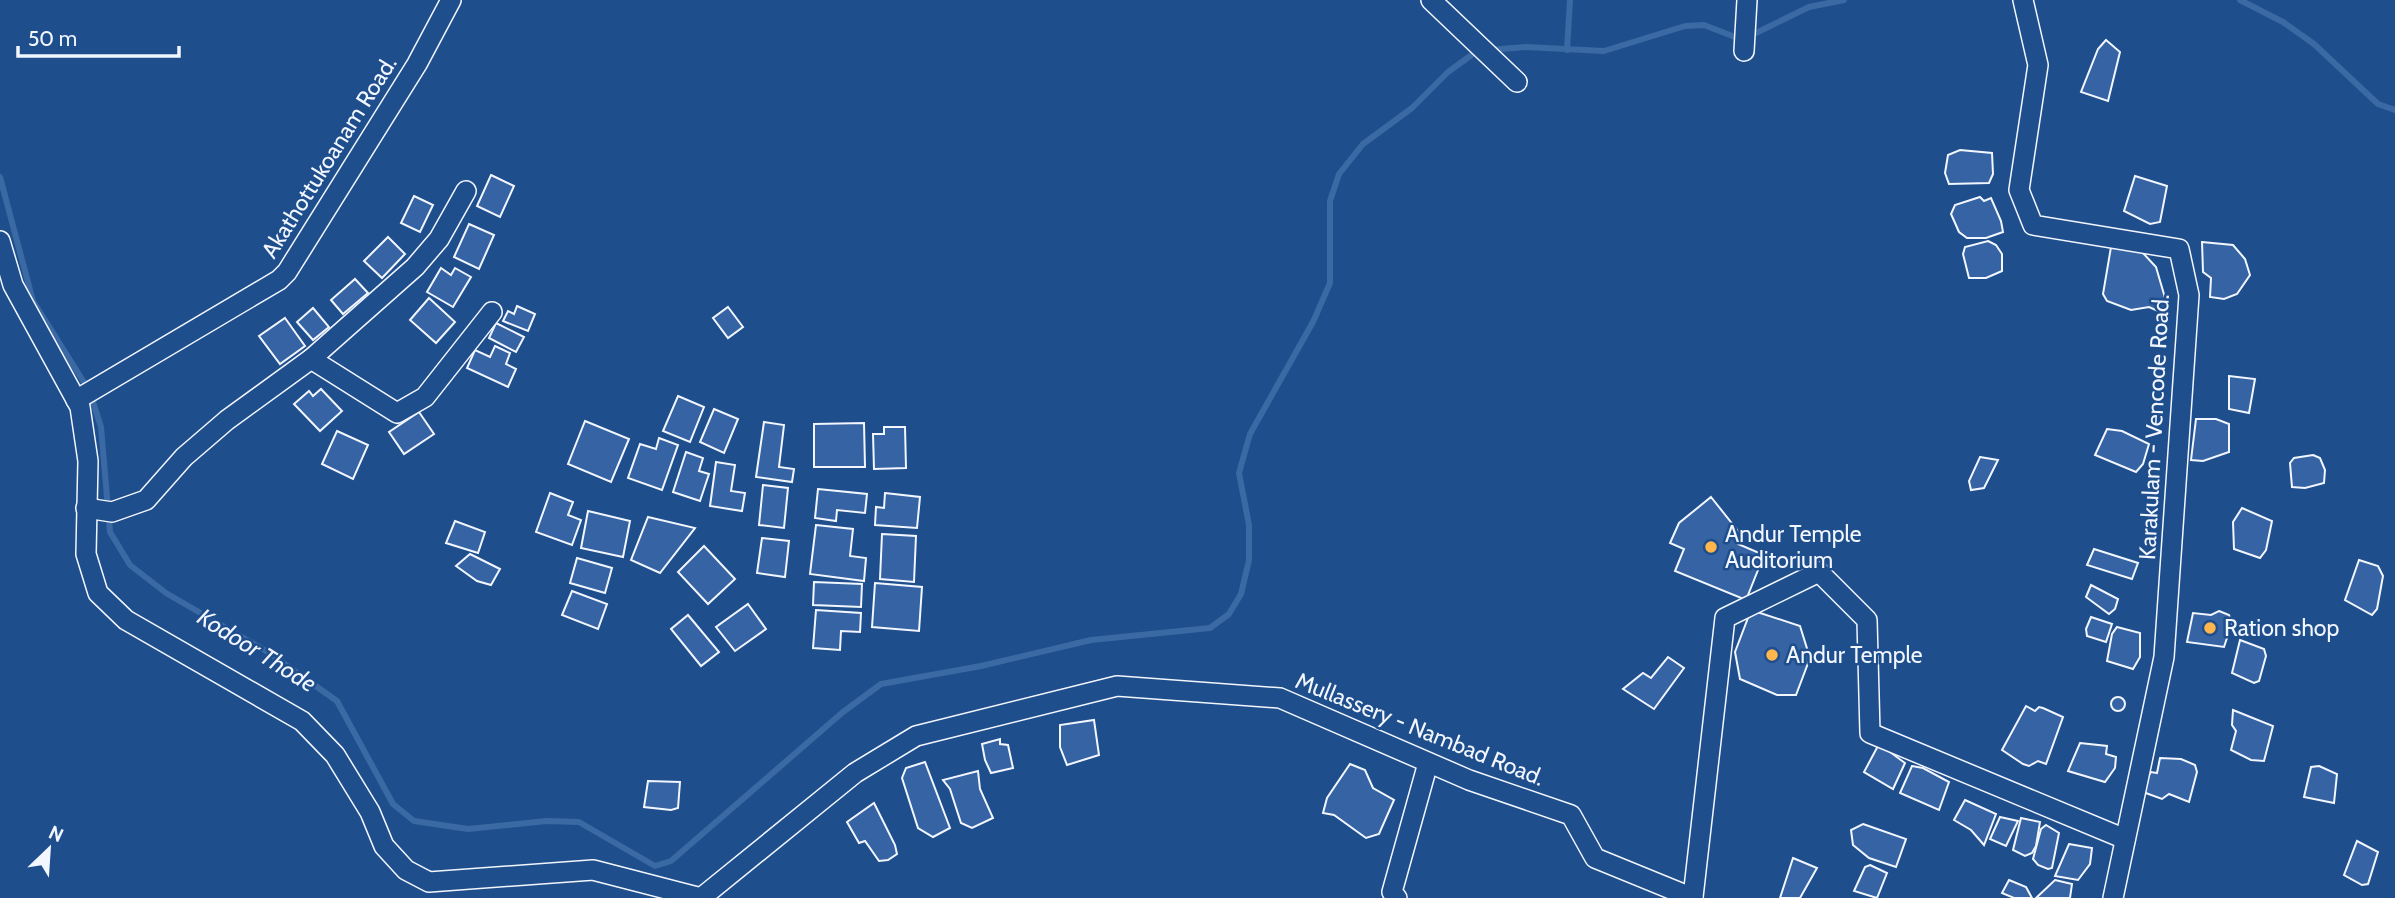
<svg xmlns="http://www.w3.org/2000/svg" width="2395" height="898" viewBox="0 0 2395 898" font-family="Cabin,sans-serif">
	<rect width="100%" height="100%" fill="#1f4e8c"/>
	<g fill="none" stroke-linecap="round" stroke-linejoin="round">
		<g stroke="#3b69a3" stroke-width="6">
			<polyline points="2240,0 2283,22 2314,44 2378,104 2395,110"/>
			<polyline points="1488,50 1526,47 1604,51 1685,26 1704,25 1735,37 1756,33 1809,7 1844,0"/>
			<polyline points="1567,50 1570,0"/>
			<polyline points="0,177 33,301 85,384 93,402 101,427 110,532 130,565 166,593 266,651 337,701 393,804 414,821 468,829 547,821 579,822 655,866 671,861 843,712 881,684 981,666 1091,640 1210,628 1229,614 1241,594 1249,560 1249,525 1239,473 1250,434 1313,322 1330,283 1330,201 1339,174 1363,144 1412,108 1448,72 1477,51"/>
		</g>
	</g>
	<g fill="#3563a3" stroke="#f2f6ff" stroke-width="2">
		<polygon points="2106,40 2120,52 2108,101 2081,92 2098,49"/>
		<polygon points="1960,150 1992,153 1993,174 1989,183 1949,184 1945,173 1948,155"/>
		<polygon points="491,175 514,186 500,217 477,206"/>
		<polygon points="2135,176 2167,186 2160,222 2150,224 2124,211"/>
		<polygon points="414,196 433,205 420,232 401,223"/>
		<polygon points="1980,197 1984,201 1991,198 2001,221 2003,232 1986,238 1967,238 1959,232 1951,214 1955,205"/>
		<polygon points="469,224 494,235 479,269 454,257"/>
		<polygon points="388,237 405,254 382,278 364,261"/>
		<polygon points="1988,241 1996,245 2002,254 2002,271 1986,278 1969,278 1963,254 1965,247"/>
		<polygon points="2202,242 2233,245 2245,259 2250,275 2237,294 2224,299 2210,297 2211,278 2203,272"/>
		<polygon points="2111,247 2142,252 2156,267 2168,308 2158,311 2149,307 2131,310 2107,301 2103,294"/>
		<polygon points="441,268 451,275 455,268 471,277 453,307 427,292"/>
		<polygon points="355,279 368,293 343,314 331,300"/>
		<polygon points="429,298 455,322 436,343 410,320"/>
		<polygon points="517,306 535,314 528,331 503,321 508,311 514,314"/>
		<polygon points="728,307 743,327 728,338 713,318"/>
		<polygon points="313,308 329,327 313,340 297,322"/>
		<polygon points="285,318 305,346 280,364 259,336"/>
		<polygon points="496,323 524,337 516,352 489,338"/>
		<polygon points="495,346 510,353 506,364 516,369 508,387 467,368 475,350 490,357"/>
		<polygon points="2229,376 2255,379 2249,413 2229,409"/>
		<polygon points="321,389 342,411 320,431 294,404 309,391 313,396"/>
		<polygon points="678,396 704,407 690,442 663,431"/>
		<polygon points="714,409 738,419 724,453 700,442"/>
		<polygon points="419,412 434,434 404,454 389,432"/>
		<polygon points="2196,419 2216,419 2229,424 2229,452 2203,461 2191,460"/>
		<polygon points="585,421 629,439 611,482 568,464"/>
		<polygon points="764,422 784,425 779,467 794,469 792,482 756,477"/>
		<polygon points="864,423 865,467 814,467 814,424"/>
		<polygon points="884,427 905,427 906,468 874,469 873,434 884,434"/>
		<polygon points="2107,429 2122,431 2149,444 2143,464 2136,472 2095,455"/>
		<polygon points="337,431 368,445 353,479 322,464"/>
		<polygon points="659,438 678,445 662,490 628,478 640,444 656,449"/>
		<polygon points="686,452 703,458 699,471 709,474 700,501 673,492"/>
		<polygon points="2313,455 2320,458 2325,470 2324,483 2305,488 2292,487 2290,463 2294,458"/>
		<polygon points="1980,457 1998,460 1984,488 1971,490 1969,481"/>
		<polygon points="716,462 735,465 731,491 745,493 742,511 710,506"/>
		<polygon points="763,485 788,488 784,528 759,525"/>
		<polygon points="818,489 867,494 865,513 837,510 836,521 815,518"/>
		<polygon points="550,493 573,502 568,515 581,520 572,545 536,532"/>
		<polygon points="885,493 920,497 917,528 875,525 876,507 884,508"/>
		<polygon points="1711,497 1742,536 1738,544 1764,555 1746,600 1675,571 1684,549 1670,543 1679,523"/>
		<polygon points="2242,508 2272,521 2266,550 2260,558 2234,549 2233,522"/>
		<polygon points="588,511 630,521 623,557 581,548"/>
		<polygon points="648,517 695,528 660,573 631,560"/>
		<polygon points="455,521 485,532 478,553 446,543"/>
		<polygon points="816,525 853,529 850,556 866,558 864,581 810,574"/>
		<polygon points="882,534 916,536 914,582 880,579"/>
		<polygon points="762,538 789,541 785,577 757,573"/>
		<polygon points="704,546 735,579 708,604 678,572"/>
		<polygon points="2094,549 2138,563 2132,579 2087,565"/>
		<polygon points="470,554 500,569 491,585 477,581 456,566"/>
		<polygon points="577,558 612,568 605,593 570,583"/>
		<polygon points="2359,560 2378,566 2383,576 2377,609 2372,615 2345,600"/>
		<polygon points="814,582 862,584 861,607 813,605"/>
		<polygon points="875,583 922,587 919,631 872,627"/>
		<polygon points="2091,585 2118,599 2115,609 2109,614 2086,597"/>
		<polygon points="572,591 607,604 598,629 562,615"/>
		<polygon points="748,604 766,629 735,651 716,627"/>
		<polygon points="816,610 861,613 860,632 841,631 840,650 813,648"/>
		<polygon points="1751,610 1800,626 1810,658 1796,695 1777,695 1740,679 1735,652"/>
		<polygon points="2219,611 2229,615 2232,623 2224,647 2187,642 2193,613 2211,615"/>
		<polygon points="688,615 719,652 701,666 671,629"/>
		<polygon points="2091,617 2112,624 2106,642 2087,636 2086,629"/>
		<polygon points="2117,627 2140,633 2140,657 2133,669 2107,661 2112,634"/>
		<polygon points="2240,640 2264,649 2266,656 2259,681 2254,683 2232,673"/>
		<polygon points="1668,657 1684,668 1654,709 1623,689 1643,673 1651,678"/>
		<circle cx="2118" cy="704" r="7"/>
		<polygon points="2026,706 2035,711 2039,707 2043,708 2063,717 2046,764 2038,761 2029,766 2023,764 2002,750"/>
		<polygon points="2233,710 2273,726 2264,761 2251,760 2231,750 2236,731 2232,725"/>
		<polygon points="1094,720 1099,755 1067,765 1060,747 1060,725"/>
		<polygon points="1000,739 1000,744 1008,745 1013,768 991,773 985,760 982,744"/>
		<polygon points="2080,743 2107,746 2106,754 2116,757 2115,768 2105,782 2068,771"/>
		<polygon points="1879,744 1905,763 1893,789 1864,772"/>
		<polygon points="2160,758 2181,759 2195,765 2197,772 2189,802 2169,794 2162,799 2143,792 2146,779 2151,772 2157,773"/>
		<polygon points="925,762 950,828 933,837 918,828 902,778 906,768"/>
		<polygon points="1350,764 1365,770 1373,788 1394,800 1379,834 1366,838 1334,815 1323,813 1327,798"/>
		<polygon points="1912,766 1923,768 1949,782 1939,810 1900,793"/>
		<polygon points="2319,766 2337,774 2334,803 2304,797 2311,767"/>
		<polygon points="978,771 980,789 993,818 972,828 961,823 950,789 943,780"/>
		<polygon points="648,781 680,782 678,808 671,810 644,807"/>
		<polygon points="1965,800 1996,814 1984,845 1971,830 1954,820"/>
		<polygon points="874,803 895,845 897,854 888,860 879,861 865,841 859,843 847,822"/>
		<polygon points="2000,817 2018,821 2006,846 1990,839"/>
		<polygon points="2021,818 2040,822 2036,846 2032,853 2025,856 2013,850"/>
		<polygon points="1863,824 1906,839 1896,867 1869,858 1853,845 1851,830"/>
		<polygon points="2046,825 2059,833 2052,868 2048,869 2038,865 2033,859 2041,829"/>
		<polygon points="2357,841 2378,852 2368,884 2362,885 2344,875"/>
		<polygon points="2069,844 2092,848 2090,864 2078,880 2055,876"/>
		<polygon points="1793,858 1817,868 1800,898 1780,898"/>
		<polygon points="1870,865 1887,873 1877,898 1854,891 1865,867"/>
		<polygon points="2009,880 2026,887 2032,898 2014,898 2002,893"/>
		<polygon points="2055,880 2072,884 2070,898 2036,898"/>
	</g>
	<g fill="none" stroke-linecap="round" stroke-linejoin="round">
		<g stroke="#f2f6ff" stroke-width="22">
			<g id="minor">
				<polyline points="1431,0 1517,82"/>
				<polyline points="2023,0 2038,65 2019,190 2033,225 2179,249 2189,295 2164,657 2113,898"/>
				<polyline points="1744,51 1747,0"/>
				<polyline points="0,241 13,285 80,407 88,461 86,554 98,593 126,620 302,721 335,755 370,812 384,846 406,870 429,882 593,870 701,898 855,773 916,736 1117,686 1280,698 1469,780 1571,815 1595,858 1693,898"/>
				<polyline points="311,359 397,413 425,397 492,312"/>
				<polyline points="76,400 279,280 287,272 417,64 451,0"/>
				<polyline points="86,508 112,512 146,500 184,457 227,420 311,359 415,267 439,239 466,191"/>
				<polyline points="1693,897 1725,618 1819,572 1867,620 1870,733 2125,839"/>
				<polyline points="1397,898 1392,892 1428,763"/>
			</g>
		</g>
		<use href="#minor" stroke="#1f4e8c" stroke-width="19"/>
	</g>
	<g fill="#ffb74d" stroke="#1f4e8c" stroke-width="2.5">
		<circle cx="1711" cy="547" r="7"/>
		<circle cx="2210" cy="628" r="7"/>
		<circle cx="1772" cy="655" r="7"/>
	</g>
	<g text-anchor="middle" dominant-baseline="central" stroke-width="5" stroke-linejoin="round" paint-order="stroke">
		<g font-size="23" fill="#f2f6ff" stroke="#1f4e8c">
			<text transform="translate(329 157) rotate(-58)">Akathottukoanam Road.</text>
			<text transform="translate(2154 427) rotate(-87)">Karakulam - Vencode Road.</text>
			<text transform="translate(1420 729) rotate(22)">Mullassery - Nambad Road.</text>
		</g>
		<g font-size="23" fill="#f2f6ff" stroke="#1f4e8c" text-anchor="start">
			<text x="1725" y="534">Andur Temple<tspan x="1725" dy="26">Auditorium</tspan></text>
			<text x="2224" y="628">Ration shop</text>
			<text x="1786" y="655">Andur Temple</text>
		</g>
		<g font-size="24" font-style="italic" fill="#f2f6ff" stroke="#1f4e8c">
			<text transform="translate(257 650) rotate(32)">Kodoor Thode</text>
		</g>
	</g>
	<g transform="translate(49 849) rotate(25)" stroke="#1f4e8c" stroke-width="5" paint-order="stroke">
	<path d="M0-5L12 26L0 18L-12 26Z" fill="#f2f6ff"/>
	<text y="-10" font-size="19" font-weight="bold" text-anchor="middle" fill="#f2f6ff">N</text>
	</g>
	<path d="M18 46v10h161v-10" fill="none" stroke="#f2f6ff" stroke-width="3.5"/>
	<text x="28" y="46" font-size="21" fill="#f2f6ff" stroke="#1f4e8c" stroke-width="5" paint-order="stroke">50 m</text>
</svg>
